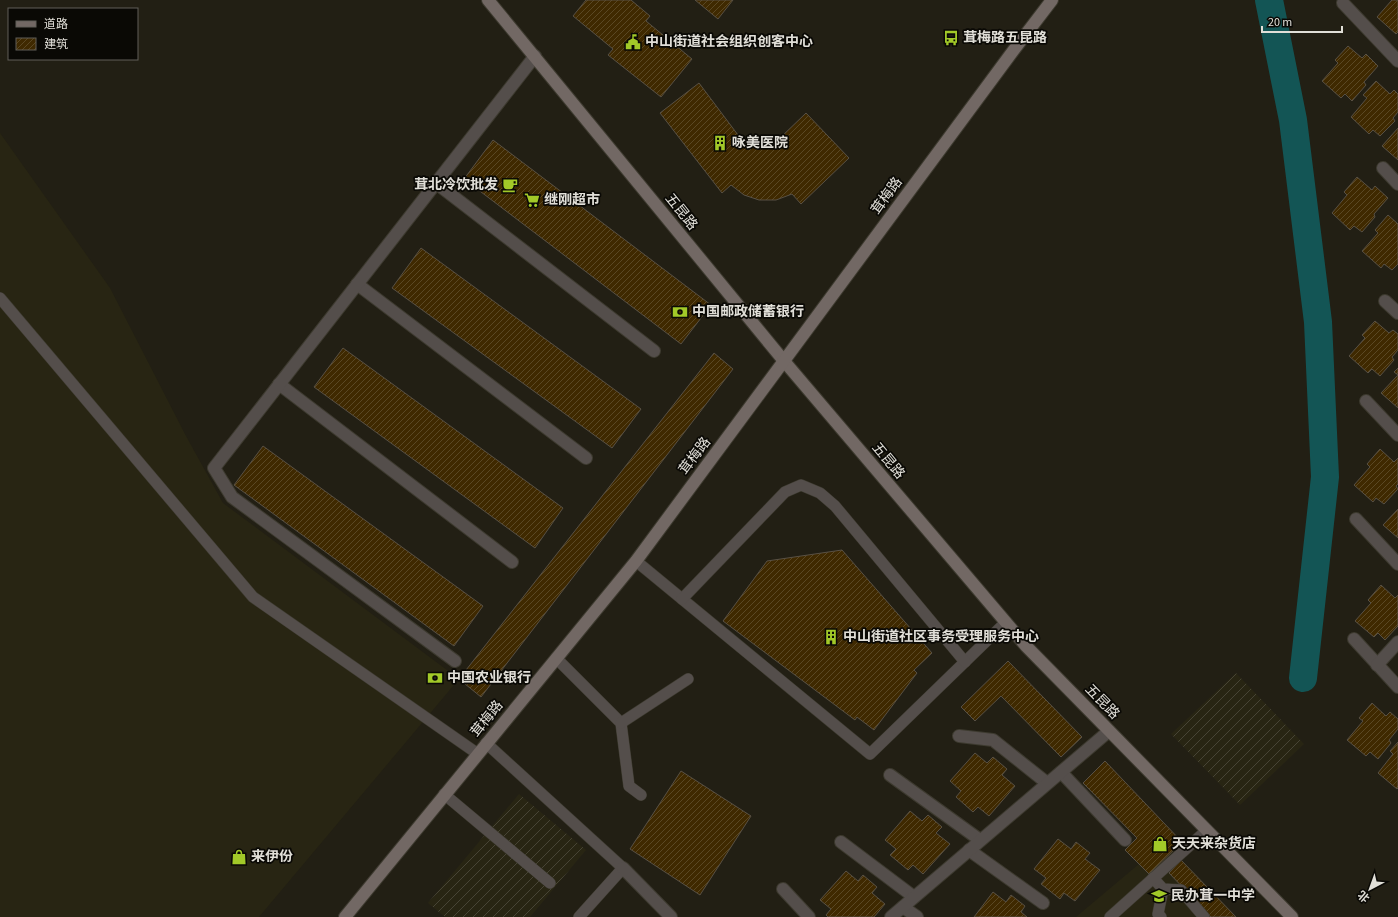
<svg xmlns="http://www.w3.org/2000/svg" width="1398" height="917" viewBox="0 0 1398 917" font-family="'Source Sans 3','Noto Sans SC',sans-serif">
	<defs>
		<pattern id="industrial-furrows" width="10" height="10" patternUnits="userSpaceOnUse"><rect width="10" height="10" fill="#282513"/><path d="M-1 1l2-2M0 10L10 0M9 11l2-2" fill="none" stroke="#474435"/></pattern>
		<pattern id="building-hatch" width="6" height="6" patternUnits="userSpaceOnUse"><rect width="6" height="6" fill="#3f2900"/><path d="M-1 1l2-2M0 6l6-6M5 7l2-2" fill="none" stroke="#5a4824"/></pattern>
	</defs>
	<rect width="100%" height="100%" fill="#221f14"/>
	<g fill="#282513">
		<polygon points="0,133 110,288 186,436 223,503 459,679 259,917 0,917"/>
		<polygon points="1173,851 1236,917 1076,917 1139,864 1149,874"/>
	</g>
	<g fill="url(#industrial-furrows)">
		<polygon points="1236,673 1304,744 1240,805 1171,734"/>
		<polygon points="519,794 586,850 530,917 445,917 428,903"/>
	</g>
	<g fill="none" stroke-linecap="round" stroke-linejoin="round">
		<polyline stroke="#135555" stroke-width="28" points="1269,0 1293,120 1318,322 1325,477 1303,678"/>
	</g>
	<g fill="url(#building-hatch)" stroke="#585044">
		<polygon points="586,0 631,0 650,16 646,21 692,59 661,97 608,55 613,49 573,16"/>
		<polygon points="695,0 733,0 718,19"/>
		<polygon points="1392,0 1398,0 1398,32 1396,34 1377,17"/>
		<polygon points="1348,46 1362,58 1366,54 1378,66 1364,82 1366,85 1352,101 1345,94 1341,98 1322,81 1338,63 1335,60"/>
		<polygon points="1376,81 1390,94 1394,90 1398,94 1398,112 1393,118 1395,121 1380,136 1373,130 1369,134 1351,117 1367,98 1363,95"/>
		<polygon points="699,83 738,135 751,142 764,144 777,141 806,113 849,158 801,204 792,194 776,200 759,200 744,195 731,185 722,193 660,113"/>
		<polygon points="1398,128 1398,160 1382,146"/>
		<polygon points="493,140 711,305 681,344 464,179"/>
		<polygon points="1357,177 1372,190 1375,186 1388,198 1374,214 1375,217 1362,232 1354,226 1350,230 1332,213 1347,195 1344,192"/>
		<polygon points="1388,215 1398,224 1398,264 1392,270 1384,264 1381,268 1362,251 1378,233 1375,230"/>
		<polygon points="421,248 641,409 612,448 392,288"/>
		<polygon points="1375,321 1389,333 1393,330 1398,334 1398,350 1392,357 1394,360 1380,376 1372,369 1368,373 1349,356 1365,338 1362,335"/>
		<polygon points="343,348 563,508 535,548 314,387"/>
		<polygon points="714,353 733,369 481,697 459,679"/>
		<polygon points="1398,368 1398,408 1381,393 1398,375 1394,372"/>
		<polygon points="263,446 483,606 454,646 234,485"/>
		<polygon points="1380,449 1394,462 1398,458 1398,484 1396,486 1398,489 1384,504 1376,498 1373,502 1354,485 1370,467 1367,464"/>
		<polygon points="1398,509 1398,538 1383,525"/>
		<polygon points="842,550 932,653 914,670 917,673 874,730 857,717 855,720 723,621 767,561"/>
		<polygon points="1381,585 1395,598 1398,595 1398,626 1385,640 1378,633 1374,637 1355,621 1371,603 1368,600"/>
		<polygon points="1008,661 1082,737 1061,757 1001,696 975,721 961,707"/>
		<polygon points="1372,703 1386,716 1390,712 1398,719 1398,729 1389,740 1391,743 1378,759 1370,752 1366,756 1347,740 1363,721 1359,718"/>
		<polygon points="1398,742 1398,788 1397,789 1378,773 1393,754 1390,751"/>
		<polygon points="975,753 987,763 993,757 1007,769 1002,775 1015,786 989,816 978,807 973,812 956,797 961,791 950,781"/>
		<polygon points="1105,761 1182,842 1149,874 1125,850 1137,838 1083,783"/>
		<polygon points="681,771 751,816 700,895 630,849"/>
		<polygon points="910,811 922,821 928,815 942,827 936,833 950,844 923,874 913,865 908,870 890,855 896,849 885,840"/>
		<polygon points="1058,839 1071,849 1076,842 1090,853 1085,859 1100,870 1075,901 1064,893 1060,899 1041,884 1046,878 1034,869"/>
		<polygon points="1181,860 1236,917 1211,917 1169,873"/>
		<polygon points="846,871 858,881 863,875 877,887 872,893 885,904 874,917 828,917 826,915 831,909 820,900"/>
		<polygon points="993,892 1006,902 1011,895 1025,906 1021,912 1027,917 974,917"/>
	</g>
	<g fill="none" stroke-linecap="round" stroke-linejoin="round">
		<g stroke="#3d3a2f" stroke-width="12">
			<g id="lane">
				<polyline points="0,298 253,597 478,754"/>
				<polyline points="636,561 870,754 1006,622"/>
				<polyline points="682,599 785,492 801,485 820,493 835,506 965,662"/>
				<polyline points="556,658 621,723 629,786 641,795"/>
				<polyline points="621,723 688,679"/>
				<polyline points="486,743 623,868 579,917"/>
				<polyline points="444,794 550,883"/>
				<polyline points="1153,878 1163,889 1181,890 1204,917"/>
				<polyline points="1110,917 1207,830"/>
				<polyline points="1161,917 1158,914 1163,889"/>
			</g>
		</g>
		<g stroke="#3d3a2f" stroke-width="14">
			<g id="street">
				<polyline points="1343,3 1398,61"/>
				<polyline points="1383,168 1398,184"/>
				<polyline points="436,183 654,351"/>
				<polyline points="357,284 586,458"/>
				<polyline points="1385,301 1398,313"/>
				<polyline points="279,384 512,562"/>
				<polyline points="1366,401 1398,435"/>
				<polyline points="1356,519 1398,564"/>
				<polyline points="1354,639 1398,687"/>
				<polyline points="455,661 232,497 214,468 535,56"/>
				<polyline points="1377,665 1398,642"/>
				<polyline points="959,736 993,740 1047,783"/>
				<polyline points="1061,772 1125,840"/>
				<polyline points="890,775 980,840"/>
				<polyline points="841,842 914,897"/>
				<polyline points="969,850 1043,903"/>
				<polyline points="623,868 671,917"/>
				<polyline points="783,889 809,917"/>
				<polyline points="903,907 917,917"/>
				<polyline points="891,917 1109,731"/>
			</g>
		</g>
		<g stroke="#3d3a2f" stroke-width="14">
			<g id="secondary">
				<polyline points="488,0 784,361 1026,646 1292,917"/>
				<polyline points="345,917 636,561 1013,51 1052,0"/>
			</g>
		</g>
		<use href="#lane" stroke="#544e4b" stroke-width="11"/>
		<use href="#street" stroke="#544e4b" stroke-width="12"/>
		<use href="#secondary" stroke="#726864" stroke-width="12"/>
	</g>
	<defs>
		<g id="bus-bare" transform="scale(1.2)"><path d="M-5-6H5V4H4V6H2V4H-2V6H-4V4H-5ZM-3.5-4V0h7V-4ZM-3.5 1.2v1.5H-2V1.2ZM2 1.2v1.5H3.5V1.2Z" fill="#a2c928" stroke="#0a0905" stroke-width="2.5" paint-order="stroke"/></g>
		<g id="civic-bare" transform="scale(1.2)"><path d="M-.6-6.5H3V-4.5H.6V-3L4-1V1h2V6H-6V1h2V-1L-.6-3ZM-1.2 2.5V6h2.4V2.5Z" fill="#a2c928" stroke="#0a0905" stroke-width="2.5" paint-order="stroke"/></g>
		<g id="building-bare" transform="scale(1.2)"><path d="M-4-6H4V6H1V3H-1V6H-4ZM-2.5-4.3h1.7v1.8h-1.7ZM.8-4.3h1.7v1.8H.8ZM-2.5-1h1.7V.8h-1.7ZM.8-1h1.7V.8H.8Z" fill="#a2c928" stroke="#0a0905" stroke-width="2.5" paint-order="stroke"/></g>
		<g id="cafe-bare" transform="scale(1.2)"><path d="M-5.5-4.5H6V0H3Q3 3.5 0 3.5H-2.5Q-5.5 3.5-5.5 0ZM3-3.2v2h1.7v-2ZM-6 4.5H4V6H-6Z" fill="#a2c928" stroke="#0a0905" stroke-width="2.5" paint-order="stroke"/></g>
		<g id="supermarket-bare" transform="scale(1.2)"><path d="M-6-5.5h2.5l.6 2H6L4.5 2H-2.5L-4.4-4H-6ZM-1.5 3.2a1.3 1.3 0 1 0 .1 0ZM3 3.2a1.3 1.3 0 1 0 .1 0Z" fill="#a2c928" stroke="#0a0905" stroke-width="2.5" paint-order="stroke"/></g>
		<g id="bank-bare" transform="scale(1.2)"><path d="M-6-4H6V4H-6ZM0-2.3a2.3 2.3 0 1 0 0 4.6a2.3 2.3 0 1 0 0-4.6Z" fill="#a2c928" stroke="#0a0905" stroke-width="2.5" paint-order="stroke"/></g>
		<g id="shop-bare" transform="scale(1.2)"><path d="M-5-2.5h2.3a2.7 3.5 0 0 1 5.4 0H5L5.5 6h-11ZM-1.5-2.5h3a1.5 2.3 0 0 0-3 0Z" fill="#a2c928" stroke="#0a0905" stroke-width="2.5" paint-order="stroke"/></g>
		<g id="school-bare" transform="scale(1.2)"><path d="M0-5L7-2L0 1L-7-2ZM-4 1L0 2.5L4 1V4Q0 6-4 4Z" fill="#a2c928" stroke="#0a0905" stroke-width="2.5" paint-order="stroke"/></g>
	</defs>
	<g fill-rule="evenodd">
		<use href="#bus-bare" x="951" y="38"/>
		<use href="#civic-bare" x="633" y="42"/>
		<use href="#building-bare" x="720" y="143"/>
		<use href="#cafe-bare" x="510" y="185"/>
		<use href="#supermarket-bare" x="532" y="200"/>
		<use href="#bank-bare" x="680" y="312"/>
		<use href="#building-bare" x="831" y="637"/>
		<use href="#bank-bare" x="435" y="678"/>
		<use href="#shop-bare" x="1160" y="844"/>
		<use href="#shop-bare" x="239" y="857"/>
		<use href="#school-bare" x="1159" y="896"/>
	</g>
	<g text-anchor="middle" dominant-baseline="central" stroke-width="3.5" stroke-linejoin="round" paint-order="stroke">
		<g font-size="14" font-weight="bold" fill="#e1dfd8" stroke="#0a0905" text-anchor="start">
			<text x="963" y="38">茸梅路五昆路</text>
			<text x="645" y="42">中山街道社会组织创客中心</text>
			<text x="732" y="143">咏美医院</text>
			<text x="498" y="185" text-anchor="end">茸北冷饮批发</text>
			<text x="544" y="200">继刚超市</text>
			<text x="692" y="312">中国邮政储蓄银行</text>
			<text x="843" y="637">中山街道社区事务受理服务中心</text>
			<text x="447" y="678">中国农业银行</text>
			<text x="1172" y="844">天天来杂货店</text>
			<text x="251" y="857">来伊份</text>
			<text x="1171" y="896">民办茸一中学</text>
		</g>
		<g font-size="14" fill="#e1dfd8" stroke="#0a0905">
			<text transform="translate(887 196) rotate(-54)">茸梅路</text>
			<text transform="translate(681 212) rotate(51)">五昆路</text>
			<text transform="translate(695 456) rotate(-53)">茸梅路</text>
			<text transform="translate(888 461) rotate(50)">五昆路</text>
			<text transform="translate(1102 702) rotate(46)">五昆路</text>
			<text transform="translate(487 719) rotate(-51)">茸梅路</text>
		</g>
	</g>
	<rect x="8" y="8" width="130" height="52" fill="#0a0905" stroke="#605f59"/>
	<rect x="16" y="21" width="20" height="6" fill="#726864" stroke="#605f59"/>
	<text x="44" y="28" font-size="12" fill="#e1dfd8">道路</text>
	<rect x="16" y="38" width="20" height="12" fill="url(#building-hatch)" stroke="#605f59"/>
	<text x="44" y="48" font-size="12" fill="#e1dfd8">建筑</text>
	<g transform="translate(1370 889) rotate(221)" stroke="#0a0905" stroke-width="3" paint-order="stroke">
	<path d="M0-3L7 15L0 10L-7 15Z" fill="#e1dfd8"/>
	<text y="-6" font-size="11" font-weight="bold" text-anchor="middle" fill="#e1dfd8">北</text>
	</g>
	<path d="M1262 26v6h80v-6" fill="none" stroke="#e1dfd8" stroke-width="2"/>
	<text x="1268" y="26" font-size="12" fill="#e1dfd8" stroke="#0a0905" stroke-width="3" paint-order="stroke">20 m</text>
</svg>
